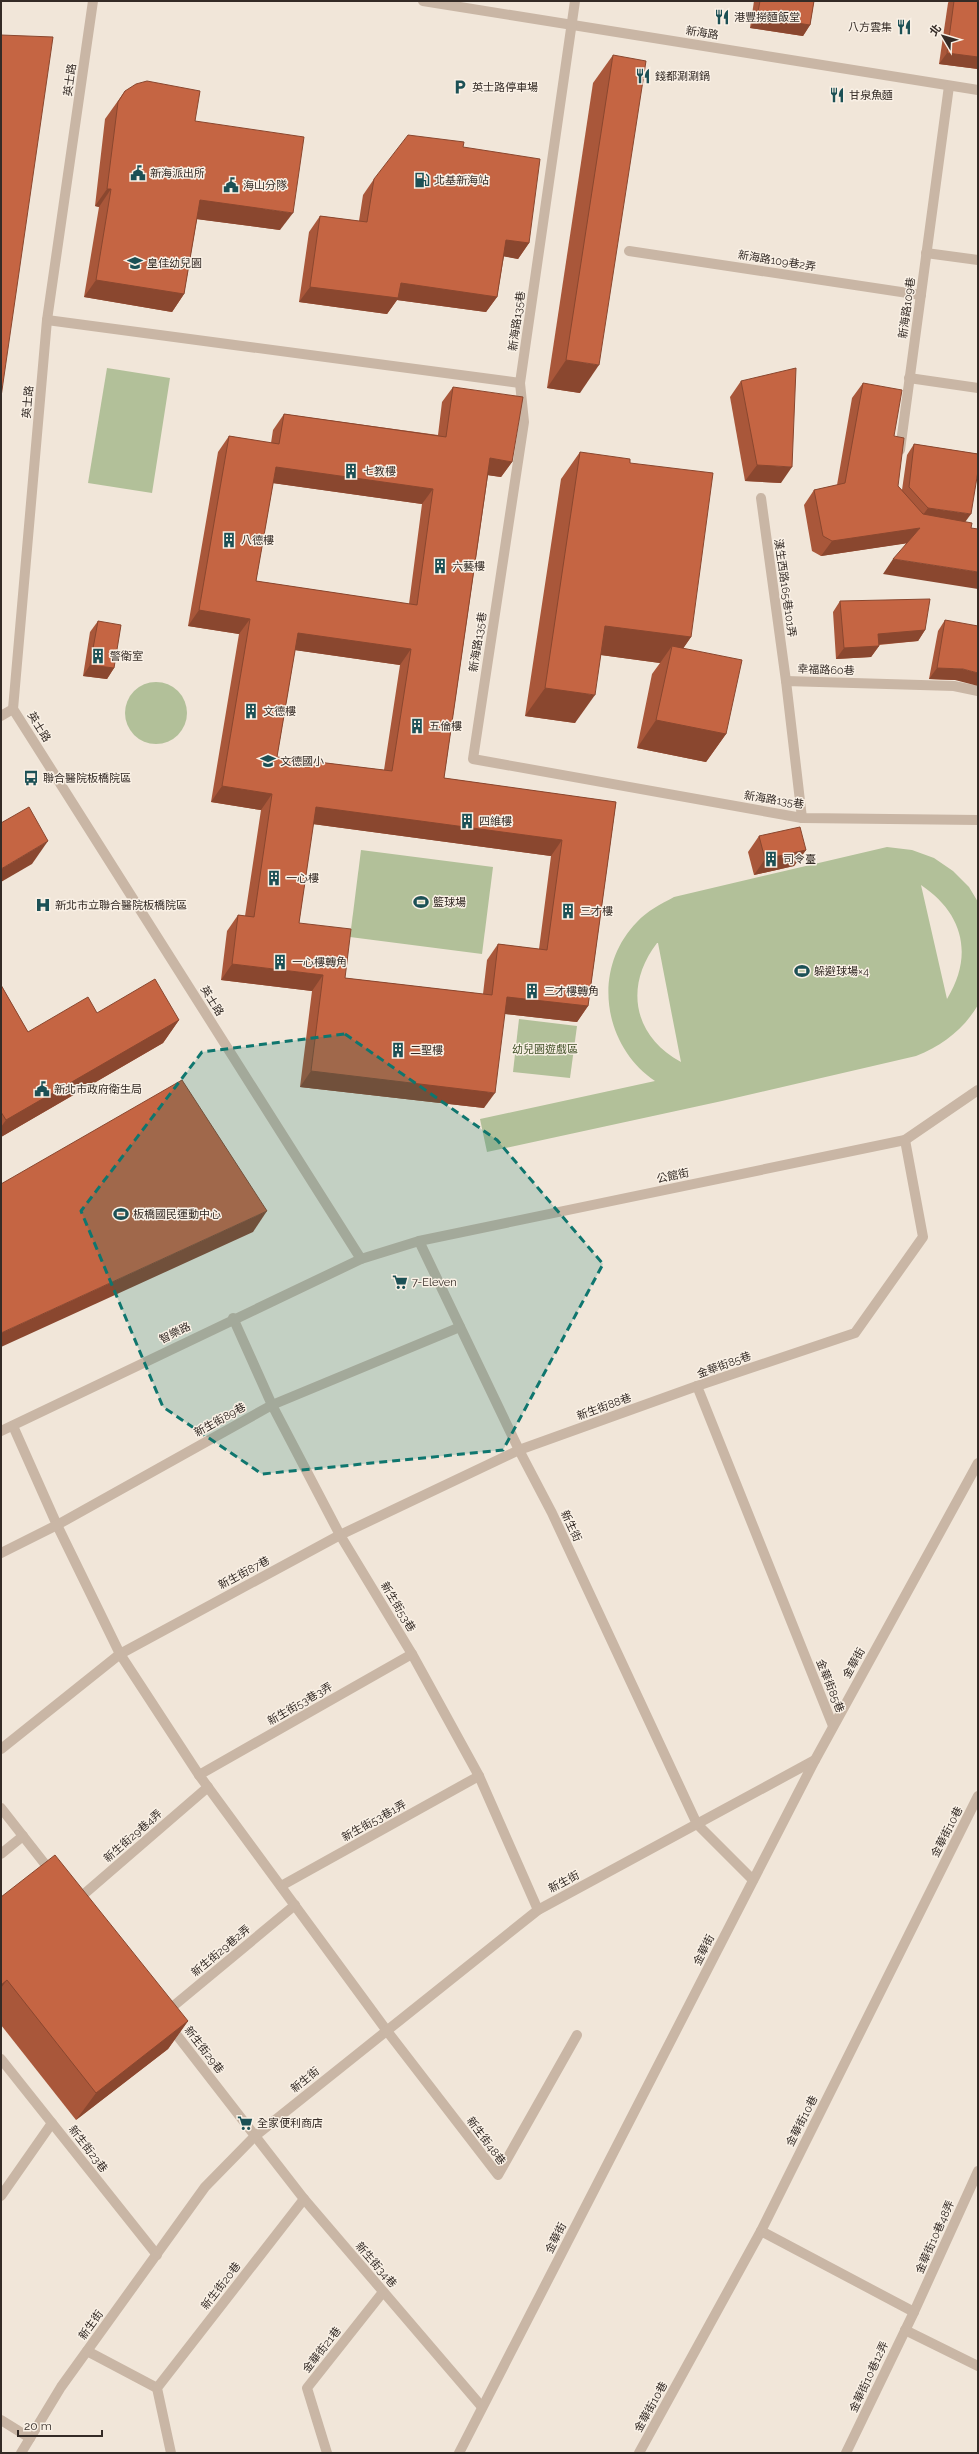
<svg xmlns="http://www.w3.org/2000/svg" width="979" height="2454" viewBox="0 0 979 2454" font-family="Raleway,'Noto Sans TC',sans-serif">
	<rect width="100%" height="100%" fill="#f1e6d9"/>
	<g fill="#b2c099" fill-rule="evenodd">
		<polygon points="107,368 170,378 152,493 88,483"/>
		<circle cx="156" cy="713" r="31"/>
		<path d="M887 847 912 850 934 858 953 871 969 887 978 902V1005C963 1030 943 1045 916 1056L722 1101 487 1152 480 1119 655 1081C603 1046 591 969 637 922 647 911 661 904 674 897ZM921 885C963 913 974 955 947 999ZM657 943H658L681 1062C633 1036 624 986 657 943Z"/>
		<polygon points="361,850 493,867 482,954 350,937"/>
		<polygon points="519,1019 577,1026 570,1078 513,1072"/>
	</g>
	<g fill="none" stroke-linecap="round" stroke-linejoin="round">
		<g stroke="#c9b6a5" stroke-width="10">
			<polyline points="93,1 47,320 13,709 361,1259"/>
			<polyline points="423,1 978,90"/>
			<polyline points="575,1 520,383 524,422 473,759 802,818 978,820"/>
			<polyline points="629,251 921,295"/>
			<polyline points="926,253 978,260"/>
			<polyline points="47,320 520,383"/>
			<polyline points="909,378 978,388"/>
			<polyline points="900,450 949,86"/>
			<polyline points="761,498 786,681"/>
			<polyline points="1,716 13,709"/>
			<polyline points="802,818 786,681 954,686 978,691"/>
			<polyline points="419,1241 519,1450 552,1513 697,1824 753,1880"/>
			<polyline points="233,1318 272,1405 340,1535 412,1654 479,1776 538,1910"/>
			<polyline points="13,1426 57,1525 120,1654 199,1775 387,2031 498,2175 577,2035"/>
			<polyline points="1,1431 361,1259 419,1241 905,1140 978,1090"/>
			<polyline points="1,1553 57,1525 272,1405 460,1327"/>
			<polyline points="833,1726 697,1386 855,1333 923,1237 905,1140"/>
			<polyline points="1,1749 120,1654 340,1535 519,1450 697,1386"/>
			<polyline points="199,1775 412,1654"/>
			<polyline points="1,1808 52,1873"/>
			<polyline points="1,1854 23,1836"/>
			<polyline points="281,1886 479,1776"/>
			<polyline points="76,1901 208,1787"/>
			<polyline points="165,2013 295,1905"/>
			<polyline points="169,2025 304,2199 482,2407"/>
			<polyline points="1,2059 157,2255"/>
			<polyline points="1,2196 52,2123"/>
			<polyline points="761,2231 914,2312"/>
			<polyline points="905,2330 978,2366"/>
			<polyline points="87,2351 157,2388"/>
			<polyline points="1,2420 30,2438"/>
			<polyline points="21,2453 61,2387 205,2187 255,2136 538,1910 815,1760"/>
			<polyline points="171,2453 157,2388 304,2199"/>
			<polyline points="327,2453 307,2388 383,2292"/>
			<polyline points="459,2453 815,1760 978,1463"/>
			<polyline points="639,2453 761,2231 978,1796"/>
			<polyline points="846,2453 914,2312 978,2171"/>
		</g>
	</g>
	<g fill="#a9573a" fill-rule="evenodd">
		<polygon points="754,1 814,1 810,25 803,36 750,28"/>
		<polygon points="949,1 978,1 978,69 939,64 948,3"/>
		<polygon points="613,55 580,393 547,388 593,83"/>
		<polygon points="125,91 195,121 280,230 197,219 184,294 172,312 84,297 99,207 95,206 105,119"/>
		<polygon points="463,147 529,243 518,259 504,256 497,297 486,312 397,300 387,314 299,302 309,232 320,216 359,221 363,195 374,179"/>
		<polygon points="741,381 781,483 745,481 730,397"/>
		<polygon points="863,383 894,436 898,486 902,490 907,455 914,444 978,454 883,574 907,543 821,556 812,551 804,505 814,490 837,485 852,398"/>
		<path d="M453 387 512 462 501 477 488 475 444 778 616 802 588 1006 577 1022 505 1014 484 1108 300 1087 312 991 221 980 227 931 238 915 245 916 261 810 211 802 239 634 188 626 218 452 229 436 271 443 273 430 284 414 438 435 442 402ZM273 483 422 504 409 604 256 581ZM295 650 400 665 384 770 277 757ZM313 824 551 856 539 949 498 944 487 960 483 994 345 978 299 923Z"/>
		<polygon points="580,452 691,637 683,648 726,734 706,762 637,748 652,674 660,663 601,655 575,723 525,716 561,479"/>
		<polygon points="840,601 925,630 918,641 879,645 879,646 871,657 836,659 833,612"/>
		<polygon points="945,620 955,680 929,679 938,631"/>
		<polygon points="98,621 114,668 107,679 83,676 90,632"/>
		<polygon points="759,836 806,850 794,866 754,875 748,852"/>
		<polygon points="1,985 28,1032 97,1013 179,1020 163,1043 1,1137"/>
		<polygon points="1,1897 188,2021 168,2049 76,2120 1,2025"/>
	</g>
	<g fill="#8a472f">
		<polygon points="757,17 810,25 803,36 750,28"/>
		<polygon points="947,53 978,57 978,69 939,64"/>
		<polygon points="107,189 111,189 99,207 95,206"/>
		<polygon points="200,200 293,213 280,230 188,218"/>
		<polygon points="506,240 529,243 518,259 495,255"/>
		<polygon points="96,280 184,294 172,312 84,297"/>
		<polygon points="401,283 497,297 486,312 397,300 387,314 299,302 310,287"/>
		<polygon points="566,360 599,365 580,393 547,388"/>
		<polygon points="490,458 512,462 501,477 479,474"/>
		<polygon points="757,465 792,467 781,483 745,481"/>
		<polygon points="276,467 433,489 422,504 265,482"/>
		<polygon points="928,508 971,514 963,525 920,519"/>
		<polygon points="920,528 909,543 821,556 832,541"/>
		<polygon points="893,559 978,572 978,589 883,574"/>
		<polygon points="199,610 250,619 239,634 188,626"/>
		<polygon points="605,626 691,637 672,665 672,646 660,663 586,653"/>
		<polygon points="925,630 918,641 871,645 878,634"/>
		<polygon points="298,633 411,649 400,665 287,649"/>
		<polygon points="879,646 871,657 836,659 844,648"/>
		<polygon points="90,665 114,668 107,679 83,676"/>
		<polygon points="937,668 963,669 978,673 978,686 955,680 929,679"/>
		<polygon points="545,688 595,695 575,723 525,716"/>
		<polygon points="656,720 726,734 706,762 637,748"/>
		<polygon points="222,786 272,794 261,810 211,802"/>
		<polygon points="316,807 562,840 551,856 305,823"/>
		<polygon points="48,841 32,864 1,882 1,869"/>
		<polygon points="806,850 794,866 754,875 765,859"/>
		<polygon points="232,964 323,975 312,991 221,980"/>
		<polygon points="507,997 588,1006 577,1022 496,1013"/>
		<polygon points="179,1020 163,1043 1,1137 1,1127 6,1120"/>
		<polygon points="311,1071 495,1093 484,1108 300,1087"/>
		<polygon points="267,1211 253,1232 1,1347 1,1333"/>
		<polygon points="7,1980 1,1988 1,1985"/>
		<polygon points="188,2021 168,2049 76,2120 96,2093"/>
	</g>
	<g fill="#c56543" stroke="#8a472f" fill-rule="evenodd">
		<polygon points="760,1 814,1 810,25 757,17"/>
		<polygon points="954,1 978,1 978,57 947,53"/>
		<polygon points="1,35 53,37 1,397"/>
		<polygon points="613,55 646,61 599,365 566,360"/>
		<polygon points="147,81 200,91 195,121 304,137 293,213 200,200 184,294 96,280 111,189 107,189 118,102 125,91 136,84"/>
		<polygon points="408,135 464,142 463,147 540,159 529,243 506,240 497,297 401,283 398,298 310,287 320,216 367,222 374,179"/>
		<polygon points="796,368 792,467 757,465 741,381"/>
		<polygon points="863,383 902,390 894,436 904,438 898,486 923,514 972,523 971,528 978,529 978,572 893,559 920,528 832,541 823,536 814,490 845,483"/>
		<path d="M453 387 523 397 512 462 490 458 444 778 616 802 588 1006 507 997 495 1093 311 1071 323 975 232 964 238 915 254 917 272 794 222 786 250 619 199 610 229 436 279 444 284 414 446 437ZM276 467 433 489 417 605 256 581ZM298 633 411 649 392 771 277 757ZM316 807 562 840 547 950 498 944 492 995 345 978 351 929 299 923Z"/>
		<polygon points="914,444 978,454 978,471 971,514 928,508 909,487"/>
		<polygon points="580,452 630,459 630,463 713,473 691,637 605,626 595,695 545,688"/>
		<polygon points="930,599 925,630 878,634 879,646 844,648 840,601"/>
		<polygon points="945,620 978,626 978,673 963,669 937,668"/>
		<polygon points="98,621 121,625 114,668 90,665"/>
		<polygon points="672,646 742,660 726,734 656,720"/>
		<polygon points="29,807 48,841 1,869 1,823"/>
		<polygon points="800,827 806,850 765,859 759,836"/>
		<polygon points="155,979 179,1020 6,1120 1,1112 1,985 28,1032 88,997 97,1013"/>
		<polygon points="182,1080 267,1211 1,1333 1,1184"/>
		<polygon points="55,1855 188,2021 96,2093 7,1980 1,1985 1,1897"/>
	</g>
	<path fill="#0f766e" fill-opacity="0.2" stroke="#0f766e" stroke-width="3" stroke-dasharray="8 5" stroke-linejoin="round" d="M345 1034 497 1140 603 1264 503 1450 262 1474 163 1407 81 1211 202 1052Z"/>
	<defs>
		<g id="restaurant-bare" transform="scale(1.2)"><path d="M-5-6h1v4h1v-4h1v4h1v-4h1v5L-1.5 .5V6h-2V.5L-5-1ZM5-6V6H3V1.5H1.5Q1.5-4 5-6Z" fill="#1c5055" stroke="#f9f0e5" stroke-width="2.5" paint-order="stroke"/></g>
		<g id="parking-bare" transform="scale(1.2)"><path d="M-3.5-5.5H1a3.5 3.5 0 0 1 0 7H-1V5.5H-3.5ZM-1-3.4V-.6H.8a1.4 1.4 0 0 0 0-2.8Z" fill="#1c5055" stroke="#f9f0e5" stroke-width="2.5" paint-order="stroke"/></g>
		<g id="civic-bare" transform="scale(1.2)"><path d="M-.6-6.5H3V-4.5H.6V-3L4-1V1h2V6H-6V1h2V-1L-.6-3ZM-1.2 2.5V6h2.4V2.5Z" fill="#1c5055" stroke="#f9f0e5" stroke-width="2.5" paint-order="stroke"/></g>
		<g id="fuel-bare" transform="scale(1.2)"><path d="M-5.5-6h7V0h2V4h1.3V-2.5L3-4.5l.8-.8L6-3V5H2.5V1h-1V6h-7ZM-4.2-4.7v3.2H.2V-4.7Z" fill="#1c5055" stroke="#f9f0e5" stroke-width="2.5" paint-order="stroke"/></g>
		<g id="school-bare" transform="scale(1.2)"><path d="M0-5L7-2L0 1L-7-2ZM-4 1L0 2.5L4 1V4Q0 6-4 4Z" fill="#1c5055" stroke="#f9f0e5" stroke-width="2.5" paint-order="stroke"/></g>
		<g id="building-bare" transform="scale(1.2)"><path d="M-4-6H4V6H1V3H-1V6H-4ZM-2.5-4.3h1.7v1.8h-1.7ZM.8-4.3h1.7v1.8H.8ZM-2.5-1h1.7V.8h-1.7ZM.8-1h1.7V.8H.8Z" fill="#1c5055" stroke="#f9f0e5" stroke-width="2.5" paint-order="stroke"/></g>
		<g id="bus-bare" transform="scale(1.2)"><path d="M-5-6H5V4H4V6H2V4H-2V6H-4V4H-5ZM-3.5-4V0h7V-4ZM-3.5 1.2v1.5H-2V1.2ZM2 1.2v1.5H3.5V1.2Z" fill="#1c5055" stroke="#f9f0e5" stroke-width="2.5" paint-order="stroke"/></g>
		<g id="stadium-bare" transform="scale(1.2)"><path d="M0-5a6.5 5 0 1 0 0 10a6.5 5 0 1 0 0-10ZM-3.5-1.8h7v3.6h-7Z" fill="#1c5055" stroke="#f9f0e5" stroke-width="2.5" paint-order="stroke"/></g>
		<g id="hospital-bare" transform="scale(1.2)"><path d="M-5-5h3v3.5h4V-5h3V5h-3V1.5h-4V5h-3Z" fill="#1c5055" stroke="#f9f0e5" stroke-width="2.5" paint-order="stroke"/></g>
		<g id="supermarket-bare" transform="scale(1.2)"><path d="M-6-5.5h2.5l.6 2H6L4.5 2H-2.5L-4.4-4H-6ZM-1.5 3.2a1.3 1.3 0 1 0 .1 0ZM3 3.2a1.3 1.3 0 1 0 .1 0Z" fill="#1c5055" stroke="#f9f0e5" stroke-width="2.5" paint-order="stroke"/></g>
	</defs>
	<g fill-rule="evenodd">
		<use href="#restaurant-bare" x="722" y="17"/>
		<use href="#restaurant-bare" x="904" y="27"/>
		<use href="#restaurant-bare" x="643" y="76"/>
		<use href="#parking-bare" x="460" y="87"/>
		<use href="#restaurant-bare" x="837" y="95"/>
		<use href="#civic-bare" x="138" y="173"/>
		<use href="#fuel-bare" x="422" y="180"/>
		<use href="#civic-bare" x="231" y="185"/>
		<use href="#school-bare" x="135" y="263"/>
		<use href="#building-bare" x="351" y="471"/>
		<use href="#building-bare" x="229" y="540"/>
		<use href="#building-bare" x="440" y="566"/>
		<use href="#building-bare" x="98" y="656"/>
		<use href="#building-bare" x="251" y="711"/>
		<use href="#building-bare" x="417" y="726"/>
		<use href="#school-bare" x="268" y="761"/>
		<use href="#bus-bare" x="31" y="778"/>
		<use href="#building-bare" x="467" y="821"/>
		<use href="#building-bare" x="771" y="859"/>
		<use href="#building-bare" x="274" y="878"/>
		<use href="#stadium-bare" x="421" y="902"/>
		<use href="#hospital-bare" x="43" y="905"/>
		<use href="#building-bare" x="568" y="911"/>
		<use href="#building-bare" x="280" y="962"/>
		<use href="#stadium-bare" x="802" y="971"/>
		<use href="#building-bare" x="532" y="991"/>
		<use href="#building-bare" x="398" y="1050"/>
		<use href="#civic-bare" x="42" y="1089"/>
		<use href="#stadium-bare" x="121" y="1214"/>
		<use href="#supermarket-bare" x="400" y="1282"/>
		<use href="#supermarket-bare" x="245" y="2123"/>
	</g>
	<g text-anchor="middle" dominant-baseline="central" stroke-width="3" stroke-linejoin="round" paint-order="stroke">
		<g font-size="11" fill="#342b26" stroke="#f9f0e5" text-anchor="start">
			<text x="734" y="17">港豐撈麵飯堂</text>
			<text x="892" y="27" text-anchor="end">八方雲集</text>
			<text x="655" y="76">錢都涮涮鍋</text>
			<text x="472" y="87">英士路停車場</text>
			<text x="849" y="95">甘泉魚麵</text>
			<text x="150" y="173">新海派出所</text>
			<text x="434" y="180">北基新海站</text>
			<text x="243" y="185">海山分隊</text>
			<text x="147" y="263">皇佳幼兒園</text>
			<text x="363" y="471">七教樓</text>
			<text x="241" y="540">八德樓</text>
			<text x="452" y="566">六藝樓</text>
			<text x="110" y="656">警衛室</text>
			<text x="263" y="711">文德樓</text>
			<text x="429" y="726">五倫樓</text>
			<text x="280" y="761">文德國小</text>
			<text x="43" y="778">聯合醫院板橋院區</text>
			<text x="479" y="821">四維樓</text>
			<text x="783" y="859">司令臺</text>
			<text x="286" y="878">一心樓</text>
			<text x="433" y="902">籃球場</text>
			<text x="55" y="905">新北市立聯合醫院板橋院區</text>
			<text x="580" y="911">三才樓</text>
			<text x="292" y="962">一心樓轉角</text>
			<text x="814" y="971">躲避球場×4</text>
			<text x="544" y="991">三才樓轉角</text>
			<text x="410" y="1050">二聖樓</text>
			<text x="54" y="1089">新北市政府衛生局</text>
			<text x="133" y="1214">板橋國民運動中心</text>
			<text x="412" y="1282">7-Eleven</text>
			<text x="257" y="2123">全家便利商店</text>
		</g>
		<g font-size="11" fill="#342b26" stroke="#f9f0e5">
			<text transform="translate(702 33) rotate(9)">新海路</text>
			<text transform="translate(70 80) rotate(-82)">英士路</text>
			<text transform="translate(777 261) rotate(9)">新海路109巷2弄</text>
			<text transform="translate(907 308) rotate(-82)">新海路109巷</text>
			<text transform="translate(517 321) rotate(-82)">新海路135巷</text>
			<text transform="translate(28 402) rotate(-85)">英士路</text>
			<text transform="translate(785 588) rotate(82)">漢生西路165巷101弄</text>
			<text transform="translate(478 642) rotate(-81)">新海路135巷</text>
			<text transform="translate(826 670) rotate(2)">幸福路60巷</text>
			<text transform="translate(39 727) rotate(58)">英士路</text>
			<text transform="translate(774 800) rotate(9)">新海路135巷</text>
			<text transform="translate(212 1001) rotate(58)">英士路</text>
			<text transform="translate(673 1176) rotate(-12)">公館街</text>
			<text transform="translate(175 1333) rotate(-26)">智樂路</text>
			<text transform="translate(724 1365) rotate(-20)">金華街85巷</text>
			<text transform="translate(604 1407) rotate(-20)">新生街88巷</text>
			<text transform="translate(220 1420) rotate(-29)">新生街89巷</text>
			<text transform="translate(571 1526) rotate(65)">新生街</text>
			<text transform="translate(244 1573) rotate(-28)">新生街87巷</text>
			<text transform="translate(398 1607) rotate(59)">新生街53巷</text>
			<text transform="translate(854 1663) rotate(-61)">金華街</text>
			<text transform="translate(830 1686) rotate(68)">金華街85巷</text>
			<text transform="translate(300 1704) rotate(-30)">新生街53巷3弄</text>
			<text transform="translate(374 1821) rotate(-29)">新生街53巷1弄</text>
			<text transform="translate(947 1832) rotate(-63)">金華街10巷</text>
			<text transform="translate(133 1836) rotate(-41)">新生街29巷4弄</text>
			<text transform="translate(564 1882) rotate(-28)">新生街</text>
			<text transform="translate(704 1950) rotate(-63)">金華街</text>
			<text transform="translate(221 1951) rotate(-40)">新生街29巷2弄</text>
			<text transform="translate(204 2050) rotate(52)">新生街29巷</text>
			<text transform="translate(305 2080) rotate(-39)">新生街</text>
			<text transform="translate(802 2121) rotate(-63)">金華街10巷</text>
			<text transform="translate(486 2141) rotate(53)">新生街48巷</text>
			<text transform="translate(88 2149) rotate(52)">新生街23巷</text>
			<text transform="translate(935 2237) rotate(-66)">金華街10巷48弄</text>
			<text transform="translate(556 2238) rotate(-63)">金華街</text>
			<text transform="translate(376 2265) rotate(49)">新生街34巷</text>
			<text transform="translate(221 2286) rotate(-52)">新生街20巷</text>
			<text transform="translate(91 2325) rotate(-54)">新生街</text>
			<text transform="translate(322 2350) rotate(-52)">金華街21巷</text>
			<text transform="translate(869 2377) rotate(-65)">金華街10巷12弄</text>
			<text transform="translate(651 2407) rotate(-61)">金華街10巷</text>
		</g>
		<g font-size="11" fill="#43522a" stroke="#f9f0e5">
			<text x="545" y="1049">幼兒園遊戲區</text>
		</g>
	</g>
	<rect width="979" height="2454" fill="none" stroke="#342b26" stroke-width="4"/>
	<g transform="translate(943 36) rotate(308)" stroke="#f9f0e5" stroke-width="3" paint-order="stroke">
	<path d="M0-3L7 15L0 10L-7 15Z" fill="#342b26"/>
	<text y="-6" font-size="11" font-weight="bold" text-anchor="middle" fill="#342b26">北</text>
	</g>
	<path d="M18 2430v6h84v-6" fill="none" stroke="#342b26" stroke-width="2"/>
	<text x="24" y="2430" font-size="12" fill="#342b26" stroke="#f9f0e5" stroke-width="3" paint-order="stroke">20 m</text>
</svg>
